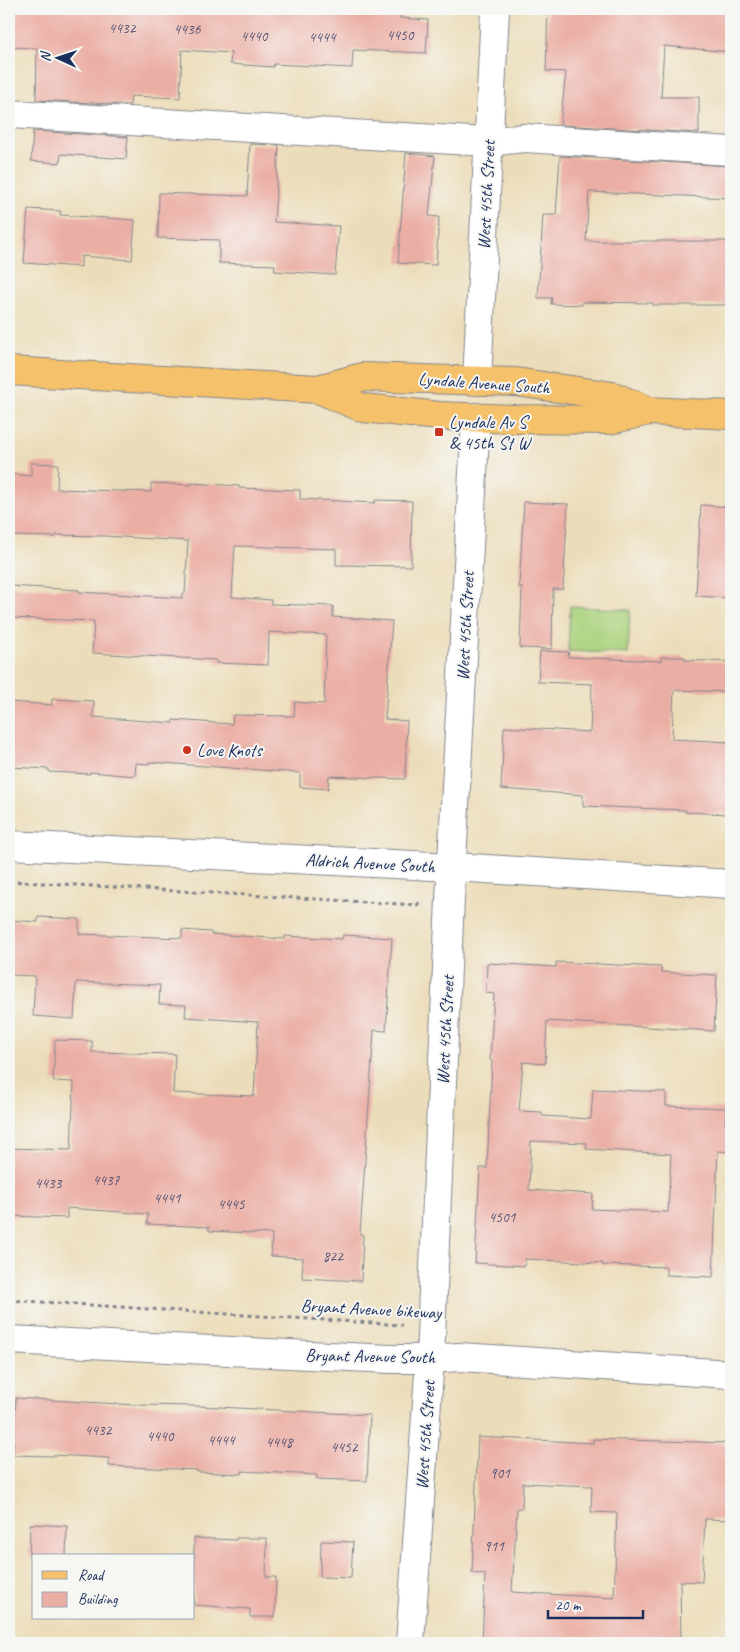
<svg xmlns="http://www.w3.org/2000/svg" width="740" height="1652" viewBox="0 0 740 1652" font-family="Caveat,sans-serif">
	<rect width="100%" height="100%" fill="#f6f6f2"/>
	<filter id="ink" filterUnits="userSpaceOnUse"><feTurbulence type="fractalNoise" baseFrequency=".02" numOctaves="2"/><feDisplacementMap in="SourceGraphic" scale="10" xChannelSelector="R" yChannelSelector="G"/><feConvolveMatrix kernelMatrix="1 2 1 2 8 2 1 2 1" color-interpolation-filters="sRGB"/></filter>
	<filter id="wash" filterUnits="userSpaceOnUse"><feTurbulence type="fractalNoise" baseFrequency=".0096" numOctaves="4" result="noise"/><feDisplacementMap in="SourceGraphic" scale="20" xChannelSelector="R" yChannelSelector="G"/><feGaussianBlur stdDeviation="1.12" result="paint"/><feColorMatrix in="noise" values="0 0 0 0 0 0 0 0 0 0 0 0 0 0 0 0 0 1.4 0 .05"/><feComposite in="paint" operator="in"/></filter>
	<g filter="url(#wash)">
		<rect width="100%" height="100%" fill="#ecddba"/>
		<polygon fill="#aad27c" stroke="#62806d" points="570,606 630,610 628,654 568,651"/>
		<g id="blocks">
			<g fill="#ebaea4" fill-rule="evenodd">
				<polygon points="9,9 401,9 400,18 428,20 426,53 353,50 352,68 274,64 273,67 230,64 231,53 182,50 180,98 131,96 130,105 36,100 37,48 9,47"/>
				<polygon points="548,9 731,9 731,52 664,46 661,97 699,97 699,133 560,125 566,72 546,71"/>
				<polygon points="33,131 128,137 126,159 61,154 60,163 31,161"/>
				<polygon points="250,144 279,145 274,222 339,226 335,275 274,271 275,265 219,263 219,240 158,238 159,193 247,196"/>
				<polygon points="406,153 435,156 429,216 439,217 436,265 398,263"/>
				<polygon points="560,156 731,166 731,198 589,192 586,241 731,241 731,305 653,305 653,303 582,302 582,305 551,304 552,298 538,298 543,215 556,215"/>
				<polygon points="28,209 61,211 60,215 135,220 132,260 81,256 81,267 24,263"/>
				<polygon points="31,463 58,464 57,489 151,492 151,483 191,485 191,483 239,486 239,488 300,490 300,499 375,503 375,500 412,501 411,566 336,565 336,549 235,546 232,597 271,600 271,604 333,606 333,617 392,621 385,719 407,721 405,779 329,776 328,789 300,787 300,773 149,762 149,764 136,763 135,776 90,772 90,774 49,772 49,769 9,767 9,702 52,705 52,699 94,701 93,717 173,723 173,720 232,724 233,715 294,716 295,702 324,704 326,635 269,632 268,665 216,663 216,660 92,653 94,621 9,618 9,586 79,590 79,592 182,598 182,594 185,594 188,541 105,536 56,535 56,537 9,536 9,474 31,476"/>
				<polygon points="524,502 568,504 563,589 553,589 552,649 520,648 522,587 519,587"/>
				<polygon points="701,505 731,507 731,598 696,596"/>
				<polygon points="540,651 569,652 568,657 661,661 661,657 685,657 685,660 731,662 731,692 674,690 672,739 731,742 729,814 685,812 685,810 583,806 583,795 501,789 504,727 590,732 592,684 538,682"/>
				<polygon points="38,917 79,919 79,934 182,938 182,930 211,932 211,934 285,939 285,936 342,939 343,935 392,938 386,1031 374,1030 360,1234 363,1235 361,1281 302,1278 303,1258 271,1256 272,1234 209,1231 209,1227 147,1224 148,1214 67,1208 67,1218 9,1216 9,1148 71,1150 74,1082 53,1081 55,1040 92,1041 92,1052 175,1054 173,1093 254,1096 258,1022 185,1017 186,1005 159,1004 160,985 76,982 74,1019 33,1016 35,976 9,975 9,920 38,922"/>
				<path d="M556 962 661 967V972L717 975 714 1031 547 1021 545 1064 523 1062 519 1111 542 1112V1116L591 1119 593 1089 666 1092V1106L726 1108 725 1125H731V1152L718 1151 713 1277 666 1275V1267L602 1265V1263L525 1259V1266L475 1263 480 1168H487L492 1061 490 1060 494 994 486 993 487 963 556 967ZM531 1141 587 1143 586 1149 671 1154 668 1212 592 1209 593 1194 529 1190Z"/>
				<polygon points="16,1398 136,1405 200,1406 370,1415 367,1481 317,1479 317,1475 242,1471 242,1474 197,1472 197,1470 109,1466 109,1458 53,1455 53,1456 13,1455"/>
				<path d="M478 1437 593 1443V1439L731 1443V1520L705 1519 702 1582 680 1581 681 1643H482L485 1574 472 1573ZM523 1483 592 1486 591 1512 617 1513 614 1598 512 1592 517 1508 522 1509Z"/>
				<polygon points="30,1524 67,1526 66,1556 29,1556"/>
				<polygon points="194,1538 236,1540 236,1538 267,1538 266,1577 276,1577 275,1617 250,1617 250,1609 194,1605"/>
				<polygon points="321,1541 353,1542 351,1578 320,1577"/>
			</g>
		</g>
	</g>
	<g filter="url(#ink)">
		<use href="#blocks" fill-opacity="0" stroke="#84868c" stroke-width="1"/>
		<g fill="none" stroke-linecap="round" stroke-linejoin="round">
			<g stroke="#84868c" stroke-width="30">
				<g id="minor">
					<polyline points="9,114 489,142 524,138 731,151"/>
					<polyline points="477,381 495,9"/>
					<polyline points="9,845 453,867 731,884"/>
					<polyline points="9,1340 390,1359 430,1359 459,1357 731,1374"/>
					<polyline points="410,1643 430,1359 450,899 476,417"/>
				</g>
			</g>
			<g stroke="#84868c" stroke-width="30">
				<g id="major">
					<polyline points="9,371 318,389 362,377 516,382 613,396 649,411"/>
					<polyline points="318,389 363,408 440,416 514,419 610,420 649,411 731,415"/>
				</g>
			</g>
			<g stroke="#84868c" stroke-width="3" stroke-dasharray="4 4" stroke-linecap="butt">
				<polyline points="9,881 417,905 420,902"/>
				<polyline points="9,1300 402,1325"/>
			</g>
			<use href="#minor" stroke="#fff" stroke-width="28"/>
			<use href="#major" stroke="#f5c16b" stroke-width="28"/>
		</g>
	</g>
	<g fill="#c8321e" stroke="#f6f6f2" stroke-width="2">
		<rect x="434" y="427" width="10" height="10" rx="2.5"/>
		<circle cx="187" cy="750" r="5"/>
	</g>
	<g text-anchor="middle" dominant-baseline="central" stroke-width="4" stroke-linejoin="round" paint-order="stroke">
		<g font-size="15" fill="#4f4f70">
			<text x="122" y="28">4432</text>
			<text x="187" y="29">4436</text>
			<text x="400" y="35">4450</text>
			<text x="254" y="36">4440</text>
			<text x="322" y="37">4444</text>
			<text x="106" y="1180">4437</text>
			<text x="48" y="1183">4433</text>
			<text x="167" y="1198">4441</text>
			<text x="231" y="1204">4445</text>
			<text x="502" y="1217">4501</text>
			<text x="333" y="1256">822</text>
			<text x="98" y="1430">4432</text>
			<text x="160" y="1436">4440</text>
			<text x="221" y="1440">4444</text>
			<text x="279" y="1442">4448</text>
			<text x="344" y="1447">4452</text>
			<text x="500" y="1473">901</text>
			<text x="494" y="1546">911</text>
		</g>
		<g font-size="18" fill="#1b2f5e" stroke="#f6f6f2">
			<text transform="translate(486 195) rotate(-87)">West 45th Street</text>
			<text transform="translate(484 383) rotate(4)">Lyndale Avenue South</text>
			<text transform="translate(465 626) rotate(-87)">West 45th Street</text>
			<text transform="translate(370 863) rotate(3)">Aldrich Avenue South</text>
			<text transform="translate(445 1030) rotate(-87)">West 45th Street</text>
			<text transform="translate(371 1309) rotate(3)">Bryant Avenue bikeway</text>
			<text transform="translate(370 1356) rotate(1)">Bryant Avenue South</text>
			<text transform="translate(425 1435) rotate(-86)">West 45th Street</text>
		</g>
		<g font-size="18" fill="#1b2f5e" stroke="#f6f6f2" text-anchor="start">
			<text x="449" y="422">Lyndale Av S<tspan x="449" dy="21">&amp; 45th St W</tspan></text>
			<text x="197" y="750">Love Knots</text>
		</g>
	</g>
	<rect width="740" height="1652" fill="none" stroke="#f6f6f2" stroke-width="30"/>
	<rect x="32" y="1554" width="162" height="65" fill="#f6f6f2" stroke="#9ea6b7"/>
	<rect x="42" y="1571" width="25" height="8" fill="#f5c16b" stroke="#9ea6b7"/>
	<text x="78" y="1580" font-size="15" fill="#1b2f5e">Road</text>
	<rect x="42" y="1592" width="25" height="15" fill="#ebaea4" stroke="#9ea6b7"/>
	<text x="78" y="1604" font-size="15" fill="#1b2f5e">Building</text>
	<g transform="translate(58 58) rotate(273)" stroke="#f6f6f2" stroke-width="4" paint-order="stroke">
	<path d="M0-4L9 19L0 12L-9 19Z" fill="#1b2f5e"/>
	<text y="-8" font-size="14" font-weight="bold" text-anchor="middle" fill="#1b2f5e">N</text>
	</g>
	<path d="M548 1610v8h95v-8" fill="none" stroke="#1b2f5e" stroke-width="2.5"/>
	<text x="555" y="1610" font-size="15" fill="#1b2f5e" stroke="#f6f6f2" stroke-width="4" paint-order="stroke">20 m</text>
</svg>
